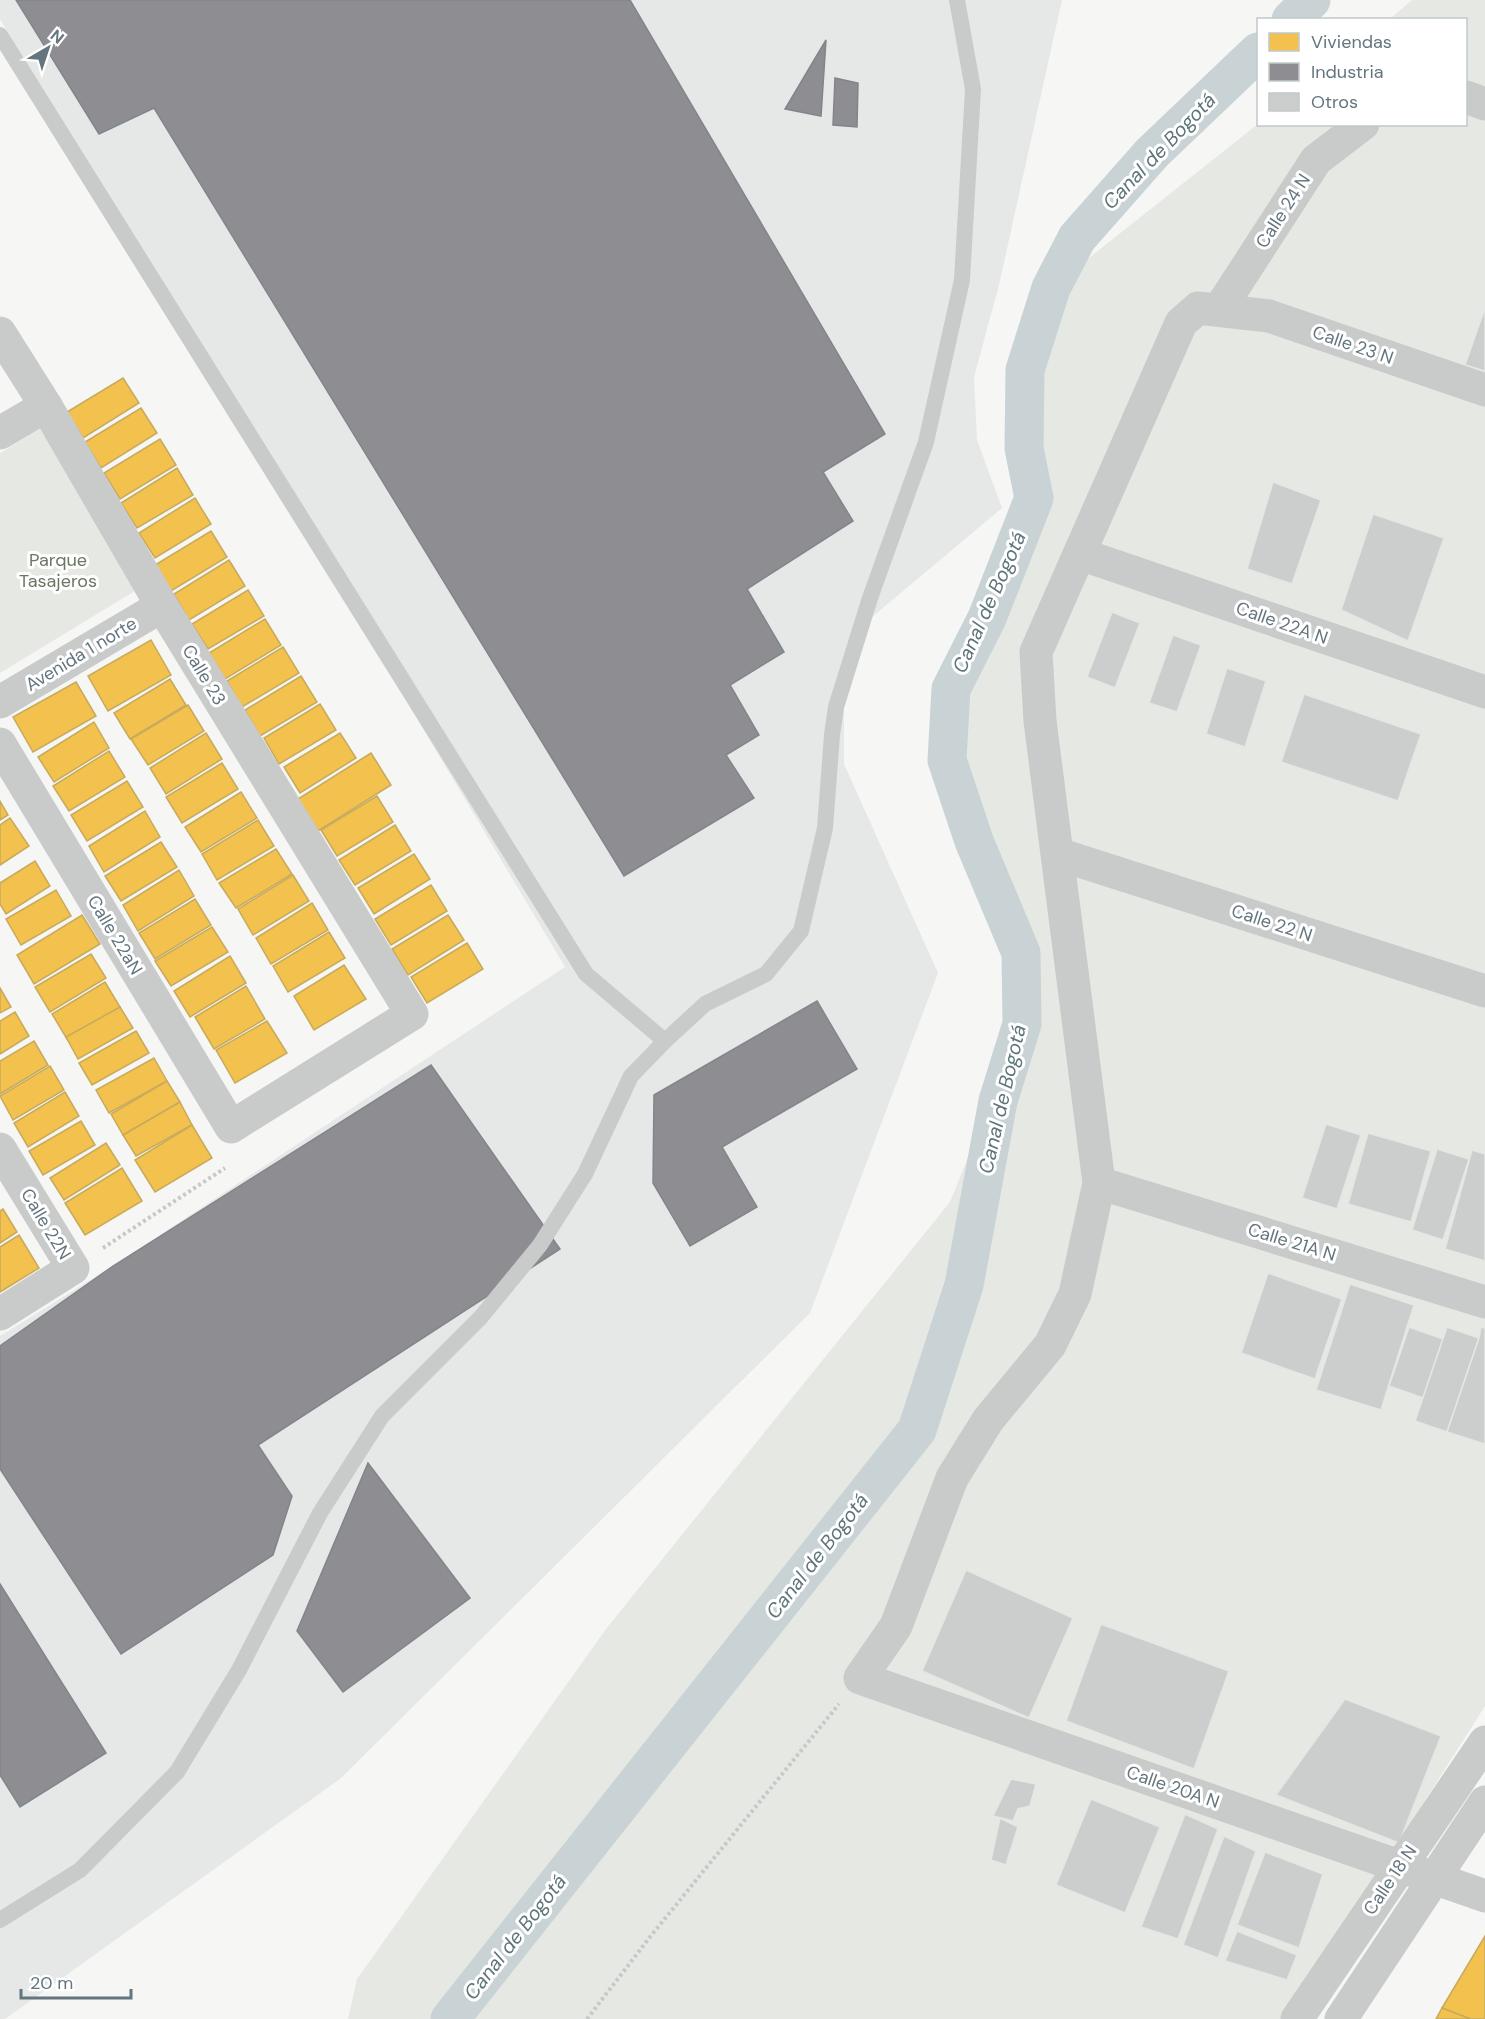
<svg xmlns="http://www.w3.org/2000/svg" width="1485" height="2019" viewBox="0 0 1485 2019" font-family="'DM Sans',sans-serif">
	<rect width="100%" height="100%" fill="#f6f6f5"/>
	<polygon fill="#e6e8e7" points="0,0 1062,0 999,285 974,377 977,440 1002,508 871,618 844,702 844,764 938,973 810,1313 340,1779 5,2019 0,2019 0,1336 113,1266 565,967 0,19"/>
	<g fill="#e6e8e3">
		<polygon points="1412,0 1485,0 1485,1706 1286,2019 348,2019 357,1979 606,1629 950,1202 1022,1024 949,720 1034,498 1051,288 1258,124 1466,124 1466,20 1390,19"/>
		<polygon points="40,429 138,589 0,673 0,453"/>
	</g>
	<g fill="#f2c14e" stroke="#c7aa5c" stroke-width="1.5">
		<polygon points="123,378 139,403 83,438 67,412"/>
		<polygon points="141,408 157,433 101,468 85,442"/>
		<polygon points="160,439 176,465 120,499 104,473"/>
		<polygon points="177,468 193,495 137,528 121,503"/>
		<polygon points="195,498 211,524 155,558 139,533"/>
		<polygon points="211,531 227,557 171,591 155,565"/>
		<polygon points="229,560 245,586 189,620 174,594"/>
		<polygon points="248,590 264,616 208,649 192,624"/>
		<polygon points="265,619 281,645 225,679 209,653"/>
		<polygon points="151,640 171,675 108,711 88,676"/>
		<polygon points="283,647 299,673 242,707 227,681"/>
		<polygon points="301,676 317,702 260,736 245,710"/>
		<polygon points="170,679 186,705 130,739 114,713"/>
		<polygon points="76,682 96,716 33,752 13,717"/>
		<polygon points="320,704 336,730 279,764 264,738"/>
		<polygon points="188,705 204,731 148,765 131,739"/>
		<polygon points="94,722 109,748 54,782 38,757"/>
		<polygon points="206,733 222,759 166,794 150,768"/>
		<polygon points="340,733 356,758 300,793 284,767"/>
		<polygon points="109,751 125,777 69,811 53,786"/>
		<polygon points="371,753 391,785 318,831 298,799"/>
		<polygon points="222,763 238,789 182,823 166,797"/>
		<polygon points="127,781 143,807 87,841 71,815"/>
		<polygon points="241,792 257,818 201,852 185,827"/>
		<polygon points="377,796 393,822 337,856 321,830"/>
		<polygon points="0,801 8,815 0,820"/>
		<polygon points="145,811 160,837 104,872 89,846"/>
		<polygon points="10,818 29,846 0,865 0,825"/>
		<polygon points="258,820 274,846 217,880 202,854"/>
		<polygon points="395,825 411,851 355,885 339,860"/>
		<polygon points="161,842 177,867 121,901 105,876"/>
		<polygon points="276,849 292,874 236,908 219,883"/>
		<polygon points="414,854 430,879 374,914 358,888"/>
		<polygon points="35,861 50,886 6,914 0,904 0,883"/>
		<polygon points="179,870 194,896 138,931 123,905"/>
		<polygon points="293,875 309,901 253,935 238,909"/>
		<polygon points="431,885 447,911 391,945 375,919"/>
		<polygon points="56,890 71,916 21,945 6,919"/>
		<polygon points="195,899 211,925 155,959 139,933"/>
		<polygon points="312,903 328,930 271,964 256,938"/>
		<polygon points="82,915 100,944 34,984 17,955"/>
		<polygon points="448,915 464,940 408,975 392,949"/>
		<polygon points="212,927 228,952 171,986 155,961"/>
		<polygon points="329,932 345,958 288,992 273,966"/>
		<polygon points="467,943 483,969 427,1003 411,977"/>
		<polygon points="91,954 106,978 50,1012 35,987"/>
		<polygon points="230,956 246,983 190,1017 174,991"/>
		<polygon points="344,965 366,999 314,1030 294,996"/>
		<polygon points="105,982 120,1007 67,1039 52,1014"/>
		<polygon points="246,986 265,1019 214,1049 195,1017"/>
		<polygon points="0,988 11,1007 0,1013"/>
		<polygon points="120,1007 133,1028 78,1059 66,1037"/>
		<polygon points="15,1012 29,1036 0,1054 0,1021"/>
		<polygon points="267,1021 287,1053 235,1083 216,1050"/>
		<polygon points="136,1031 149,1053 92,1085 79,1063"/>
		<polygon points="34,1041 48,1065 0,1094 0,1061"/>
		<polygon points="154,1058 167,1081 109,1113 96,1090"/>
		<polygon points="50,1066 64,1090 13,1120 0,1096"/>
		<polygon points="167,1081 180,1102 123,1135 111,1114"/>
		<polygon points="65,1092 79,1116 28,1147 14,1123"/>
		<polygon points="180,1102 192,1125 136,1156 123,1135"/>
		<polygon points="81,1121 95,1145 43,1175 29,1151"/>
		<polygon points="192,1125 212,1158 155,1192 135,1160"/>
		<polygon points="106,1143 120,1165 64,1200 50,1178"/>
		<polygon points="122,1168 142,1201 85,1235 65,1203"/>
		<polygon points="3,1209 17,1232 0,1243 0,1211"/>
		<polygon points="19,1235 39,1268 0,1292 0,1247"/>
		<polygon points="1485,1936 1485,2019 1470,2019 1442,2008"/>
		<polygon points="1442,2008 1471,2019 1436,2019"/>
	</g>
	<g fill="#8d8d92" stroke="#80868c" stroke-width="1.5">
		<polygon points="16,0 630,0 885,434 823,472 853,521 747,589 784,652 730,685 759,735 726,755 754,798 624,876 154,108 99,134"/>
		<polygon points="826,40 821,116 785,109"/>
		<polygon points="835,78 858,83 857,127 833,125"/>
		<polygon points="817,1001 857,1069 722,1147 757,1207 690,1246 653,1183 654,1095"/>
		<polygon points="431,1065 560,1249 258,1445 292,1496 273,1555 121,1654 0,1469 0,1346 113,1266"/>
		<polygon points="368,1463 470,1598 343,1692 297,1631"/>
		<polygon points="0,1584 106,1753 20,1807 0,1775"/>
	</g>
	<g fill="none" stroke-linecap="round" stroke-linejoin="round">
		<g stroke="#c9d3d5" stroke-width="39">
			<polyline points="1291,20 1311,0"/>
			<polyline points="450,2019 917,1430 964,1285 998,1101 1022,1024 1021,953 974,841 947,760 951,689 987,618 1034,498 1024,448 1025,370 1051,288 1077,238 1152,153 1258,52"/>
		</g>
	</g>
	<g fill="#cccece" stroke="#e6e6e5" stroke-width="1.5">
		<polygon points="1485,308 1485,371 1465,365"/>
		<polygon points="1273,482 1321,500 1292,584 1247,569"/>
		<polygon points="1373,514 1444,538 1408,641 1341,610"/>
		<polygon points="1112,612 1140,623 1115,688 1087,677"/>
		<polygon points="1173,635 1201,645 1177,712 1149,703"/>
		<polygon points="1227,668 1266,681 1245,747 1206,734"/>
		<polygon points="1304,694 1421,734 1398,801 1281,762"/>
		<polygon points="1326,1124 1361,1135 1337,1209 1302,1198"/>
		<polygon points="1368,1133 1431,1151 1411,1222 1348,1204"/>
		<polygon points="1437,1149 1469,1159 1443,1240 1412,1230"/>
		<polygon points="1472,1150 1485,1154 1485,1261 1445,1249"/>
		<polygon points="1268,1273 1342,1299 1315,1379 1241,1353"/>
		<polygon points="1350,1284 1414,1305 1381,1410 1316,1390"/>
		<polygon points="1409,1327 1443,1339 1423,1398 1389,1386"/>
		<polygon points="1447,1327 1479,1338 1447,1432 1415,1421"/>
		<polygon points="1481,1327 1485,1328 1485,1444 1447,1432 1479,1338"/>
		<polygon points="966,1570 1073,1618 1029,1718 922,1671"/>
		<polygon points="1101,1624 1229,1671 1194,1769 1066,1721"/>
		<polygon points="1345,1699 1441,1736 1399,1843 1276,1795"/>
		<polygon points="1011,1779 1036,1784 1030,1806 1018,1809 1013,1821 993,1816"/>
		<polygon points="1091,1799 1160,1827 1125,1913 1056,1885"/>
		<polygon points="1185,1814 1218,1829 1178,1939 1141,1927"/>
		<polygon points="1000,1818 1018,1827 1006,1865 991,1860"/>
		<polygon points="1224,1836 1256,1851 1218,1958 1183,1945"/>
		<polygon points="1265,1852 1323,1874 1299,1948 1237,1925"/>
		<polygon points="1237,1931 1297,1955 1287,1980 1225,1961"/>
	</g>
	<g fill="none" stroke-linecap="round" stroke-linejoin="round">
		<g stroke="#c6c8c9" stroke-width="4" stroke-dasharray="3 3" stroke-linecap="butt">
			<polyline points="103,1248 225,1168"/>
			<polyline points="587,2019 650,1937 839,1704"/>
		</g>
		<g stroke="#c9caca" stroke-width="16">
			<polyline points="0,35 586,974 665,1041 705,1004 766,974 801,931 825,828 832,735 836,707 870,598 926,442 962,280 973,89 957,0"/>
			<polyline points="0,1920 80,1870 177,1772 239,1670 320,1513 382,1416 481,1317 540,1245 585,1174 631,1076 665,1041"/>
		</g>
		<g stroke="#c9caca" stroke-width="33">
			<polyline points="1466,97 1485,104"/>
			<polyline points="1219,310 1316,160 1363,124"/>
			<polyline points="0,333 46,406 162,606 412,1014 231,1127 0,744"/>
			<polyline points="1485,390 1269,316 1198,308 1181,323 1036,652 1040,721 1099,1183 1075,1294 1050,1345 988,1420 952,1478 896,1626 860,1678 1485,1896"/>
			<polyline points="0,433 46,406"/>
			<polyline points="1080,554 1485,692"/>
			<polyline points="0,702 162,606"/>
			<polyline points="1058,854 1485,991"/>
			<polyline points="0,1149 73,1268 0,1314"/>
			<polyline points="1099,1183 1485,1302"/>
			<polyline points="1297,2019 1485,1742"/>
			<polyline points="1341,2019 1485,1802"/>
		</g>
	</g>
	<g text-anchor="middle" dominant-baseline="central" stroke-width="6" stroke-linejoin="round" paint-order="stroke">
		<g font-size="18" fill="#63757e" stroke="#fff">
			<text transform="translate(1283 211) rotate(-57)">Calle 24 N</text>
			<text transform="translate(1353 345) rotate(19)">Calle 23 N</text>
			<text transform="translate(1282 623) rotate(19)">Calle 22A N</text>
			<text transform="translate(81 654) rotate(-31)">Avenida 1 norte</text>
			<text transform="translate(204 675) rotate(59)">Calle 23</text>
			<text transform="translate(1272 923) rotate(18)">Calle 22 N</text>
			<text transform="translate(115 935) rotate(59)">Calle 22aN</text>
			<text transform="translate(46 1224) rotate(59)">Calle 22N</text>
			<text transform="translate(1292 1242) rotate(17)">Calle 21A N</text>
			<text transform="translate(1173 1787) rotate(19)">Calle 20A N</text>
			<text transform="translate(1390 1880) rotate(-56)">Calle 18 N</text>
		</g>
		<g font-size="18" fill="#687762" stroke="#fff">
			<text x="58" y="560">Parque<tspan x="58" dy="21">Tasajeros</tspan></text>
		</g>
		<g font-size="20" font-style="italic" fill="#5e7579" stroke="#fff">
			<text transform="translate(1159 151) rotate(-46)">Canal de Bogotá</text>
			<text transform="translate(989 602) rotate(-66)">Canal de Bogotá</text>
			<text transform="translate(1002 1099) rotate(-77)">Canal de Bogotá</text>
			<text transform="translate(817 1556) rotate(-52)">Canal de Bogotá</text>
			<text transform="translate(515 1937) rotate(-52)">Canal de Bogotá</text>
		</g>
	</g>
	<rect x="1257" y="18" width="210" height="108" fill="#ffffff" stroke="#c1c8cb" stroke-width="1.5"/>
	<rect x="1269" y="33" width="30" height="18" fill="#f2c14e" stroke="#c1c8cb" stroke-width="1.5"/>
	<text x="1311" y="48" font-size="18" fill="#63757e">Viviendas</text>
	<rect x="1269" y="63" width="30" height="18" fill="#8d8d92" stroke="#c1c8cb" stroke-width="1.5"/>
	<text x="1311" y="78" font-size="18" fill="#63757e">Industria</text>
	<rect x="1269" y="93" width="30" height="18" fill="#cccece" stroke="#c1c8cb" stroke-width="1.5"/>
	<text x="1311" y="108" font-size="18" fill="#63757e">Otros</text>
	<g transform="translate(48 48) rotate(39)" stroke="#ffffff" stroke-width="4.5" paint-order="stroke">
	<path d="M0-4.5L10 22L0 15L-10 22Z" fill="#63757e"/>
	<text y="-9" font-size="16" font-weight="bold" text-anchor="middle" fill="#63757e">N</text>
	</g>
	<path d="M21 1989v9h110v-9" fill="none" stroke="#63757e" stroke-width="3"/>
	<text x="30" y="1989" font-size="18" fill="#63757e" stroke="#ffffff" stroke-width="4.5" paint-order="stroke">20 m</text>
</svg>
